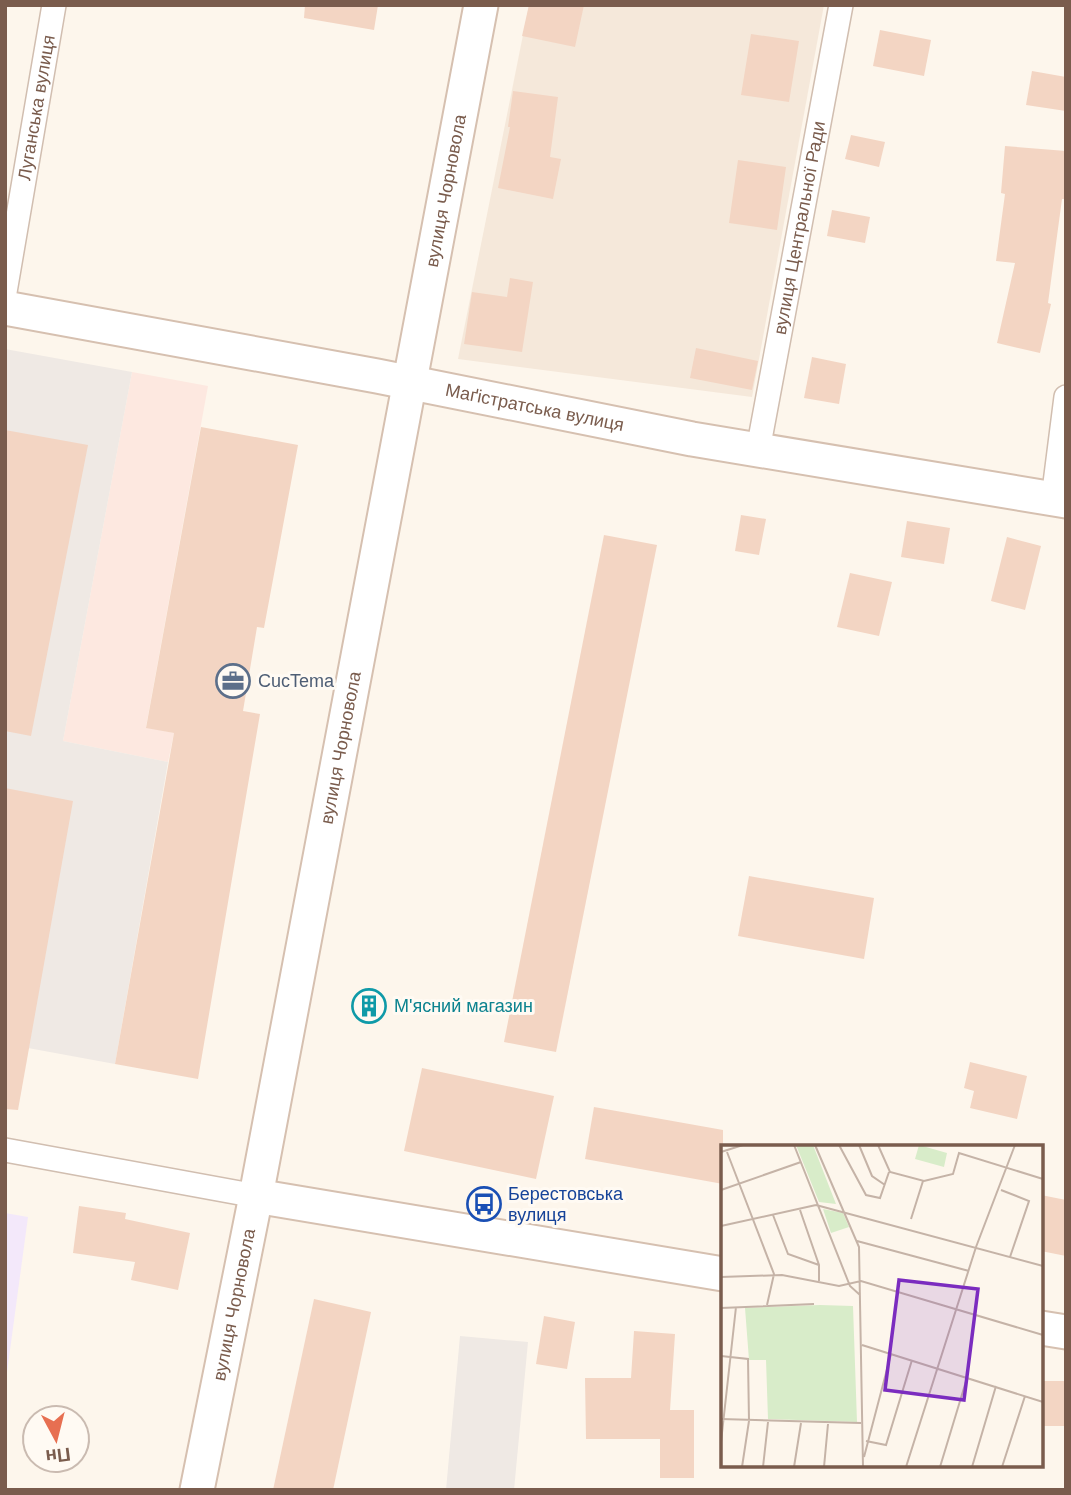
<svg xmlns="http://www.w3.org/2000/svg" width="1071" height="1495" viewBox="0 0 1071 1495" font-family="Helvetica,sans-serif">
	<rect width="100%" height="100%" fill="#fdf6ec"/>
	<polygon fill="#f5e8da" points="529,5 824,5 752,397 458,359"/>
	<polygon fill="#fde8e0" points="132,372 208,386 146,727 174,733 168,762 63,741"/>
	<g fill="#efe9e4">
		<polygon points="5,349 132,372 63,741 168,762 115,1064 28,1048 5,1089"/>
		<polygon points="460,1336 528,1342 514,1490 446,1490"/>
	</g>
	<polygon fill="#f3e8fa" points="5,1213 28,1217 5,1387"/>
	<g fill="#f3d5c3">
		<polygon points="305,5 378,5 374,30 304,18"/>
		<polygon points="529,5 584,5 575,47 522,36"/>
		<polygon points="880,30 931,40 924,76 873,66"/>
		<polygon points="751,34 799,41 789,102 741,95"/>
		<polygon points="1032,71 1066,77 1066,111 1026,105"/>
		<polygon points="513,91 558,97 550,157 561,159 553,199 498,188 510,127 508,127"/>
		<polygon points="851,135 885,142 879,167 845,159"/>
		<polygon points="1005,146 1066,151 1066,199 1062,199 1048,303 1051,304 1040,353 997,343 1015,263 996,261 1005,194 1001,193"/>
		<polygon points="738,160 786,167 777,230 729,223"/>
		<polygon points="832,210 870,217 865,243 827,236"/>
		<polygon points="510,278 533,282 522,352 464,344 472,292 507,297"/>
		<polygon points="696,348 758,361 752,390 690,378"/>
		<polygon points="812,357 846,364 839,404 804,398"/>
		<polygon points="201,427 298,445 264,628 257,627 243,711 260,714 198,1079 115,1064 174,733 146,728"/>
		<polygon points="5,430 88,445 31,736 5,731"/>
		<polygon points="741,515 766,519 759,555 735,551"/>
		<polygon points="907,521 950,528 944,564 901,557"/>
		<polygon points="604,535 657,545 556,1052 504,1042"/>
		<polygon points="1007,537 1041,546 1025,610 991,601"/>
		<polygon points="850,573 892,582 879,636 837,627"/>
		<polygon points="5,788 73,801 18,1110 5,1109"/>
		<polygon points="749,876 874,898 864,959 738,936"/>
		<polygon points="970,1062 1027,1076 1017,1119 970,1108 974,1091 964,1088"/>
		<polygon points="422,1068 554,1096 536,1179 404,1151"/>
		<polygon points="594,1107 723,1130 723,1184 585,1159"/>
		<polygon points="1041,1195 1066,1200 1066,1256 1041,1251"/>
		<polygon points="79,1206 126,1213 125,1219 190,1233 178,1290 131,1280 135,1262 73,1253"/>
		<polygon points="314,1299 371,1312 333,1490 273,1490"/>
		<polygon points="544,1316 575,1322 567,1369 536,1364"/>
		<polygon points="634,1331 675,1334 670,1410 694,1410 694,1478 660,1478 660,1439 586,1439 585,1378 631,1378"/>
		<rect x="1042" y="1381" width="24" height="45"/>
	</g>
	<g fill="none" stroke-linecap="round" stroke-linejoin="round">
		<g stroke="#d1beb0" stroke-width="26">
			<g id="street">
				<path id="s1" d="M5 292 54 5"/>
				<path id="s2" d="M758 450 841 5"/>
				<polyline points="1053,499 1066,397"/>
				<polyline points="5,1150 256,1196"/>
			</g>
		</g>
		<g stroke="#d6c0b0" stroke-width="37">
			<g id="secondary">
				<path id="s3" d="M5 308 377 376 692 439 1066 501"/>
				<polyline points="256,1196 723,1274"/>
				<polyline points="1041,1328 1066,1332"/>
				<path id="s4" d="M197 1490 256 1196 481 5"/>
			</g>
		</g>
		<use href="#street" stroke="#fff" stroke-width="23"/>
		<use href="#secondary" stroke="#fff" stroke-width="33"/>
	</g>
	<defs>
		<g id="office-ring" transform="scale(1.75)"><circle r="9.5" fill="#fffaf3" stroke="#5c6f8a" stroke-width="1.5"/><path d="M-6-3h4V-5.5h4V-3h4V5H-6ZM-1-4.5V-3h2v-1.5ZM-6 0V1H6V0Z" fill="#5c6f8a"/></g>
		<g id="building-ring" transform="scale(1.75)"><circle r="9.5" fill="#fffaf3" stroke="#0f9aa8" stroke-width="1.5"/><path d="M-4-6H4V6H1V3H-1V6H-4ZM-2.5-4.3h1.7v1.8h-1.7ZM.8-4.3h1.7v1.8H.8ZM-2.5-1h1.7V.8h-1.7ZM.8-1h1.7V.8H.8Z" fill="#0f9aa8"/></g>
		<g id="bus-ring" transform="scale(1.75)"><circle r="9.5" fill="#fffaf3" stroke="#1a4fb4" stroke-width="1.5"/><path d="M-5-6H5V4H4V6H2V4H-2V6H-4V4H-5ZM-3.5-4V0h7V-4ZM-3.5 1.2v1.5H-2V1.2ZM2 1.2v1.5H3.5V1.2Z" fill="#1a4fb4"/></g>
	</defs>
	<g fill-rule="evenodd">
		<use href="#office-ring" x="233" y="681"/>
		<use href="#building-ring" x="369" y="1006"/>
		<use href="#bus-ring" x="484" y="1204"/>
	</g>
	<g text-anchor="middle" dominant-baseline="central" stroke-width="6" stroke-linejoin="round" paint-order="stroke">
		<g font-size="18" fill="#7a5c4d" stroke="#fffaf3">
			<text stroke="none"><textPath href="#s1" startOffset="187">Луганська вулиця</textPath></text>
			<text stroke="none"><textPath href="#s4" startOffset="1323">вулиця Чорновола</textPath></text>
			<text stroke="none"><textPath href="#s2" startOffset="226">вулиця Центральної Ради</textPath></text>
			<text stroke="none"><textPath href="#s3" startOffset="539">Маґістратська вулиця</textPath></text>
			<text stroke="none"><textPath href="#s4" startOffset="756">вулиця Чорновола</textPath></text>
			<text stroke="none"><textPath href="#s4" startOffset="189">вулиця Чорновола</textPath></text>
		</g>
		<g font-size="18" fill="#4e5e75" stroke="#fffaf3" text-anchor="start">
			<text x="258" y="681">CucTema</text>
		</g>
		<g font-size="18" fill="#0d838f" stroke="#fffaf3" text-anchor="start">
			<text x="394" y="1006">М'ясний магазин</text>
		</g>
		<g font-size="18" fill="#164399" stroke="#fffaf3" text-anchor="start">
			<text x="508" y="1194">Берестовська<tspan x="508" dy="21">вулиця</tspan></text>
		</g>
	</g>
	<g transform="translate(721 1145)">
		<rect width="322" height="322" fill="#fdf6ec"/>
		<path d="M75 0H92L115 59 98 57ZM198 0 226 8 223 22 194 14ZM102 64 122 68 128 82 110 88ZM99 160 132 161 136 277 47 274 45 215H28L24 163Z" fill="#d8ecc9"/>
		<path fill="none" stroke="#c5b3a7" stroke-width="2" d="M73 0 129 141 139 150M94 0 138 102 142 322M118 0 145 50 159 53 168 27M138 0 151 31 164 40M157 0 169 27 203 36 232 29 238 8 322 34M0 7 22 0M6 7 53 129 46 160M0 45 80 17M280 45 308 56 289 112M95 60 322 121M79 65 98 120V136M52 70 67 109 98 120M190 74 202 36M0 81 95 60M136 96 248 126M0 132 61 130 118 141 140 136 322 190M0 163 93 159M141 200 322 257M0 211 27 214 28 276 21 322M0 274 140 278M145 296 165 300 191 215M0 297 15 162M143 312 170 209M42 322 47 277M73 322 80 278M103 322 107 279M185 322 255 102 294 0M219 322 246 233M251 322 275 241M281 322 304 251"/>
		<path fill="#7b2cbf" fill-opacity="0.15" stroke="#7b2cbf" stroke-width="3.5" d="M178 135 257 144 243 255 164 245Z"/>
		<rect width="322" height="322" fill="none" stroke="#7a5c4d" stroke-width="3.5"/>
	</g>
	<rect width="1071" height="1495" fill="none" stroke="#7a5c4d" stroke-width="14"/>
	<g transform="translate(56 1439) rotate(173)"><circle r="33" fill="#fffaf3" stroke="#cabbb1" stroke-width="2"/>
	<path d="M0-5L12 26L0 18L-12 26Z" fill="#e76f51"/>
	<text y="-10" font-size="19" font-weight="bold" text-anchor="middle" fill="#7a5c4d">Пн</text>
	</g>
</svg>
